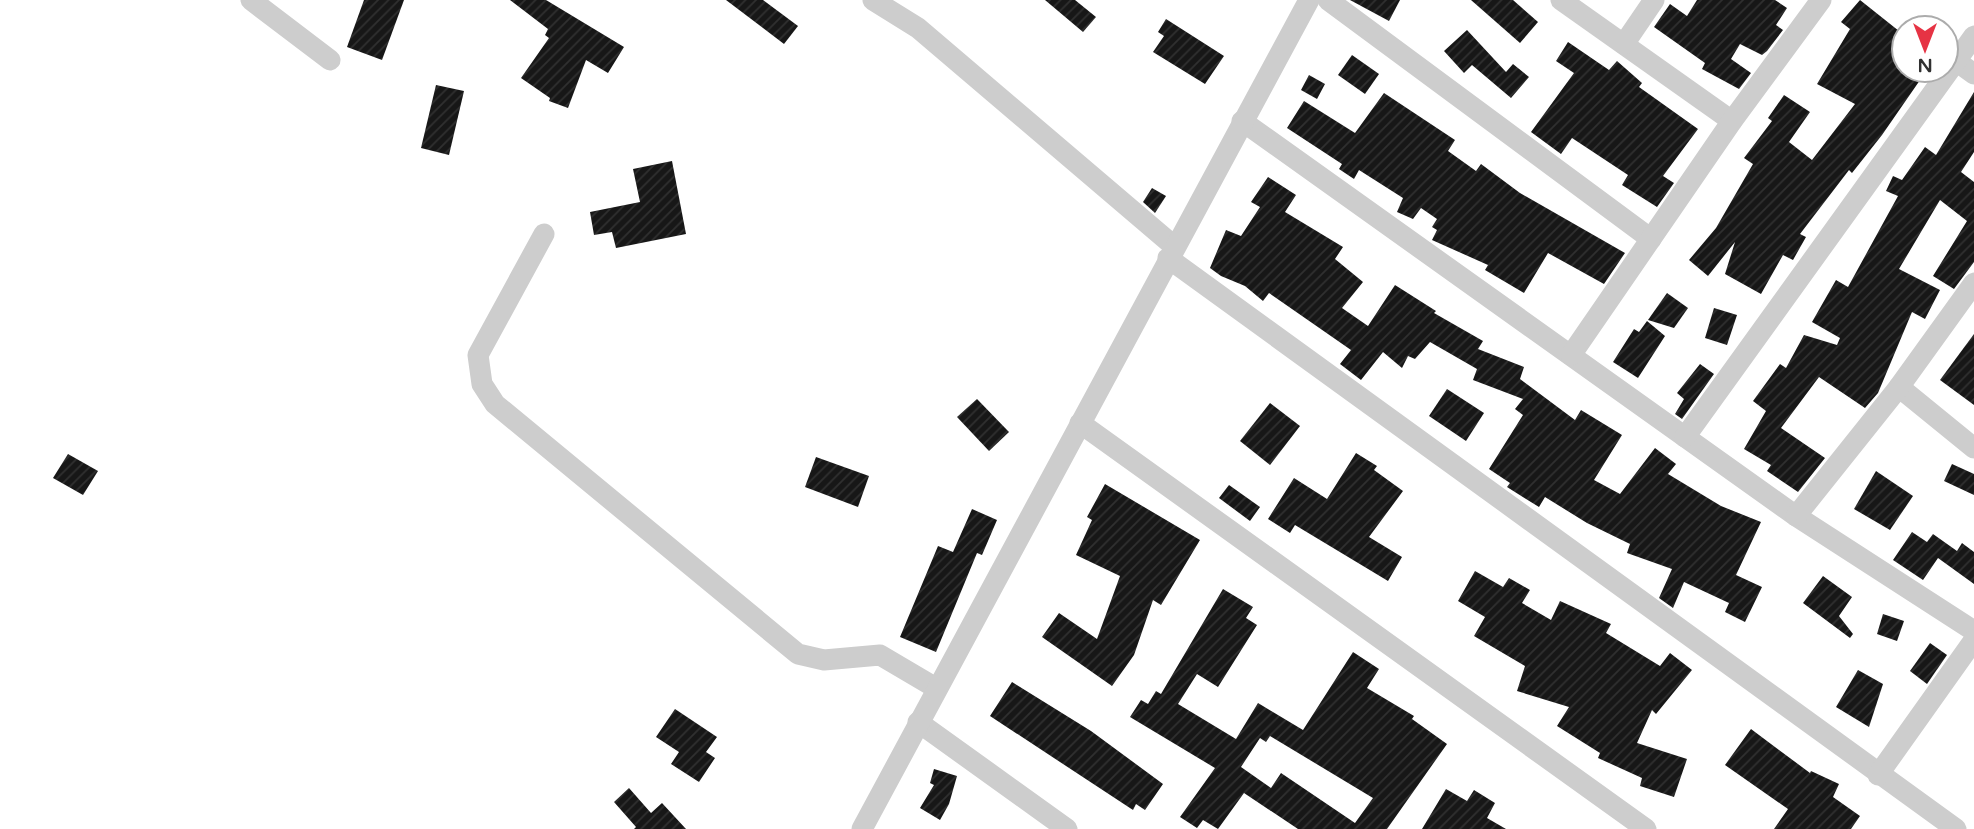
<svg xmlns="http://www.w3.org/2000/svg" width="1974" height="829" viewBox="0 0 1974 829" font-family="'Varela Round',sans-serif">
	<defs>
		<pattern id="building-hatch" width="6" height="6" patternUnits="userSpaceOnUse" patternTransform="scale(1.75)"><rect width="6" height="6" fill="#171717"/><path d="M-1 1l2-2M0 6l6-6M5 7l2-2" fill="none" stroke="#303030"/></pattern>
	</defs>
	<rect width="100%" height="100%" fill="#fff"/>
	<g fill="url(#building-hatch)" fill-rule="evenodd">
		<polygon points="364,0 404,0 382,60 347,47"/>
		<polygon points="510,0 546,0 624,47 608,73 586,60 568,108 549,101 550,98 521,78 549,38 545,35 548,29"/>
		<polygon points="726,0 763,0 798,26 784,44"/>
		<polygon points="1045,0 1075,0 1096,17 1083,32"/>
		<polygon points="1350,0 1400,0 1389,21"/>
		<polygon points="1471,0 1513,0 1538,22 1520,43"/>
		<polygon points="1697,0 1775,0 1787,8 1776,25 1783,30 1767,51 1762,55 1740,44 1731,59 1751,73 1739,89 1702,69 1705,63 1654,27 1670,4 1687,16"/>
		<polygon points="1860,0 1904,35 1904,70 1927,70 1882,135 1852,173 1849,170 1800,234 1806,237 1793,260 1783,255 1761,294 1725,274 1735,242 1708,276 1689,260 1716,228 1753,164 1744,158 1772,121 1768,118 1784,95 1810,112 1789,142 1812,160 1855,104 1817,84 1850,29 1841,22"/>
		<polygon points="1166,19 1224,56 1205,84 1153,52 1164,36 1158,32"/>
		<polygon points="1467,30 1506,72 1513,64 1529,77 1511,98 1472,65 1464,73 1444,51"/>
		<polygon points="1568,42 1609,70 1617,61 1642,83 1639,87 1698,129 1663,176 1674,183 1657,207 1622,185 1628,175 1572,138 1561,154 1531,132 1574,73 1556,61"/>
		<polygon points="1352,55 1379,74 1365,94 1338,75"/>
		<polygon points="1309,75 1325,84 1317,99 1301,90"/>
		<polygon points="436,85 464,91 449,155 421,148"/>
		<polygon points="1974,92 1974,152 1961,172 1974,182 1974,262 1954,289 1933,276 1967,221 1940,200 1899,269 1940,290 1925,319 1912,312 1878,393 1865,408 1819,377 1781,428 1825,458 1798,492 1767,471 1771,465 1744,449 1766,411 1753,401 1780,364 1786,368 1804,335 1837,345 1840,338 1812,322 1836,280 1848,287 1898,196 1886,191 1893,176 1902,180 1925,147 1936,155"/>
		<polygon points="1384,93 1455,140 1448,151 1476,171 1481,164 1520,193 1625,253 1604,284 1548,253 1524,293 1485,270 1488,265 1432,240 1437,230 1432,227 1437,219 1421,208 1413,219 1397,212 1403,198 1359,170 1354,179 1339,169 1342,164 1287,128 1304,101 1355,133"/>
		<polygon points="672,161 686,234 616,248 612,232 594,235 590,212 640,202 633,169"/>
		<polygon points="1268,177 1296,195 1285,212 1343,247 1335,259 1363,282 1342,308 1368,326 1395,285 1436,311 1434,313 1483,341 1478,349 1524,367 1520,379 1575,420 1581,410 1622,435 1594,480 1620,494 1655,448 1676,464 1668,474 1721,506 1761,522 1736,575 1762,587 1745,622 1725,612 1729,603 1684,582 1673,608 1659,598 1672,569 1627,553 1630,544 1587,523 1545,497 1539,507 1507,487 1510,483 1489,469 1523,415 1515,409 1523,399 1473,380 1477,369 1430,342 1415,359 1408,356 1402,368 1383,352 1361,380 1340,364 1351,350 1269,293 1263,301 1245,286 1221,276 1210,268 1226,230 1241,236 1260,207 1251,202"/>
		<polygon points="1152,188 1166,196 1155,213 1143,202"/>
		<polygon points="1667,293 1688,308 1674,328 1648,320"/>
		<polygon points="1714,308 1737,315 1727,345 1705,338"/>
		<polygon points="1647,321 1665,336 1638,378 1613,362 1634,329 1639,332"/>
		<polygon points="1974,334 1974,405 1940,380"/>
		<polygon points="1700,364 1714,374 1682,419 1675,414 1684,399 1677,393"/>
		<polygon points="1447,389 1484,413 1466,441 1429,416"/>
		<polygon points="977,399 1009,432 989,451 957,417"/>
		<polygon points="1270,403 1300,426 1270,465 1240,441"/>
		<polygon points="1356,453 1377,466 1374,470 1403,491 1369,537 1402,557 1388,581 1295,525 1290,533 1268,519 1294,478 1327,499"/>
		<polygon points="68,454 98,471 83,495 53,478"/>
		<polygon points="816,457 869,476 858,507 805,487"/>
		<polygon points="1952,464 1974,474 1974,495 1944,481"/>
		<polygon points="1876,471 1913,496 1890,530 1854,509"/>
		<polygon points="1105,484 1200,540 1161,605 1153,600 1134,655 1112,686 1042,637 1059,613 1097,639 1120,576 1076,555 1092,520 1087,517"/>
		<polygon points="1229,485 1260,507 1250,521 1219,498"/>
		<polygon points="972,509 997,520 982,555 977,553 936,652 900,637 938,546 953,552"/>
		<polygon points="1912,532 1927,542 1933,534 1957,551 1962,543 1974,552 1974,584 1938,558 1923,580 1893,560"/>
		<polygon points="1475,571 1503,587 1509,578 1530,590 1522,603 1551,620 1560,601 1611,624 1606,633 1660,666 1670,653 1692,670 1656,714 1652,710 1637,743 1687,759 1674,797 1640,786 1642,778 1598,758 1600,753 1557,726 1569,707 1517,691 1525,666 1474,636 1485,617 1458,601"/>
		<polygon points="1823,576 1852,597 1839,616 1853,634 1850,638 1803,603"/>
		<path d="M1223 589 1253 607 1246 618 1257 625 1218 687 1197 674 1178 704 1236 739 1258 703 1303 730 1353 652 1379 669 1367 688 1414 716 1412 719 1447 744 1387 829H1298L1244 793 1218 829 1203 820 1197 828 1180 817 1215 768 1130 717 1141 700 1148 704 1156 691 1161 694ZM1270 736 1373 798 1355 823 1281 773 1271 788 1241 767 1260 738 1266 742Z"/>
		<polygon points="1883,614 1904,621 1897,641 1877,634"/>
		<polygon points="1930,643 1947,655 1927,684 1910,671"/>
		<polygon points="1858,670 1883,684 1869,727 1836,707"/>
		<polygon points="1012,682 1091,731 1163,784 1145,810 1136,804 1133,810 990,716"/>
		<polygon points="675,709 717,737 706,752 715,758 699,782 671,764 679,752 656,737"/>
		<polygon points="1751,729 1810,773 1811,771 1839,784 1833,797 1860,816 1851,829 1774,829 1788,809 1725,765"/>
		<polygon points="934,769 957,776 949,804 940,820 920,808 934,785 930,783"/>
		<polygon points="629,788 651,813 662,803 686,829 634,829 636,827 614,802"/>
		<polygon points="1446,789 1467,801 1474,790 1495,803 1487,818 1506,829 1422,829"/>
	</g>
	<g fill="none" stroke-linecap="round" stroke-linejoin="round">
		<g stroke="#cdcdcd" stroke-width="21">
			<polyline points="251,0 330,60"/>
			<polyline points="873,0 918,28 1175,247"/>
			<polyline points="1328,0 1651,239"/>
			<polyline points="1561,0 1732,121"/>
			<polyline points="1624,44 1654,0"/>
			<polyline points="1956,61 1974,74"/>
			<polyline points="1242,121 1796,516 1974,631"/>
			<polyline points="544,234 478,355 482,384 495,404 798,654 824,660 880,655 936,688"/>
			<polyline points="1168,258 1956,829"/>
			<polyline points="1571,355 1732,121 1821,0"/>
			<polyline points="1899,387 1974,448"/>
			<polyline points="1080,423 1646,829"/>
			<polyline points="1685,437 1974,36"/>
			<polyline points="1796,516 1899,387 1974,283"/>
			<polyline points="918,722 1067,829"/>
			<polyline points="1878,775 1974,640"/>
			<polyline points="862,829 1309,0"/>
		</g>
	</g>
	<g transform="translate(1925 49) rotate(180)"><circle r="33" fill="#ffffff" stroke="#acacac" stroke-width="2"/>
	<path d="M0-5L12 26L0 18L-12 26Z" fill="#e63344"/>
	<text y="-10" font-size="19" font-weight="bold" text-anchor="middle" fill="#303030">N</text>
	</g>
</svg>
